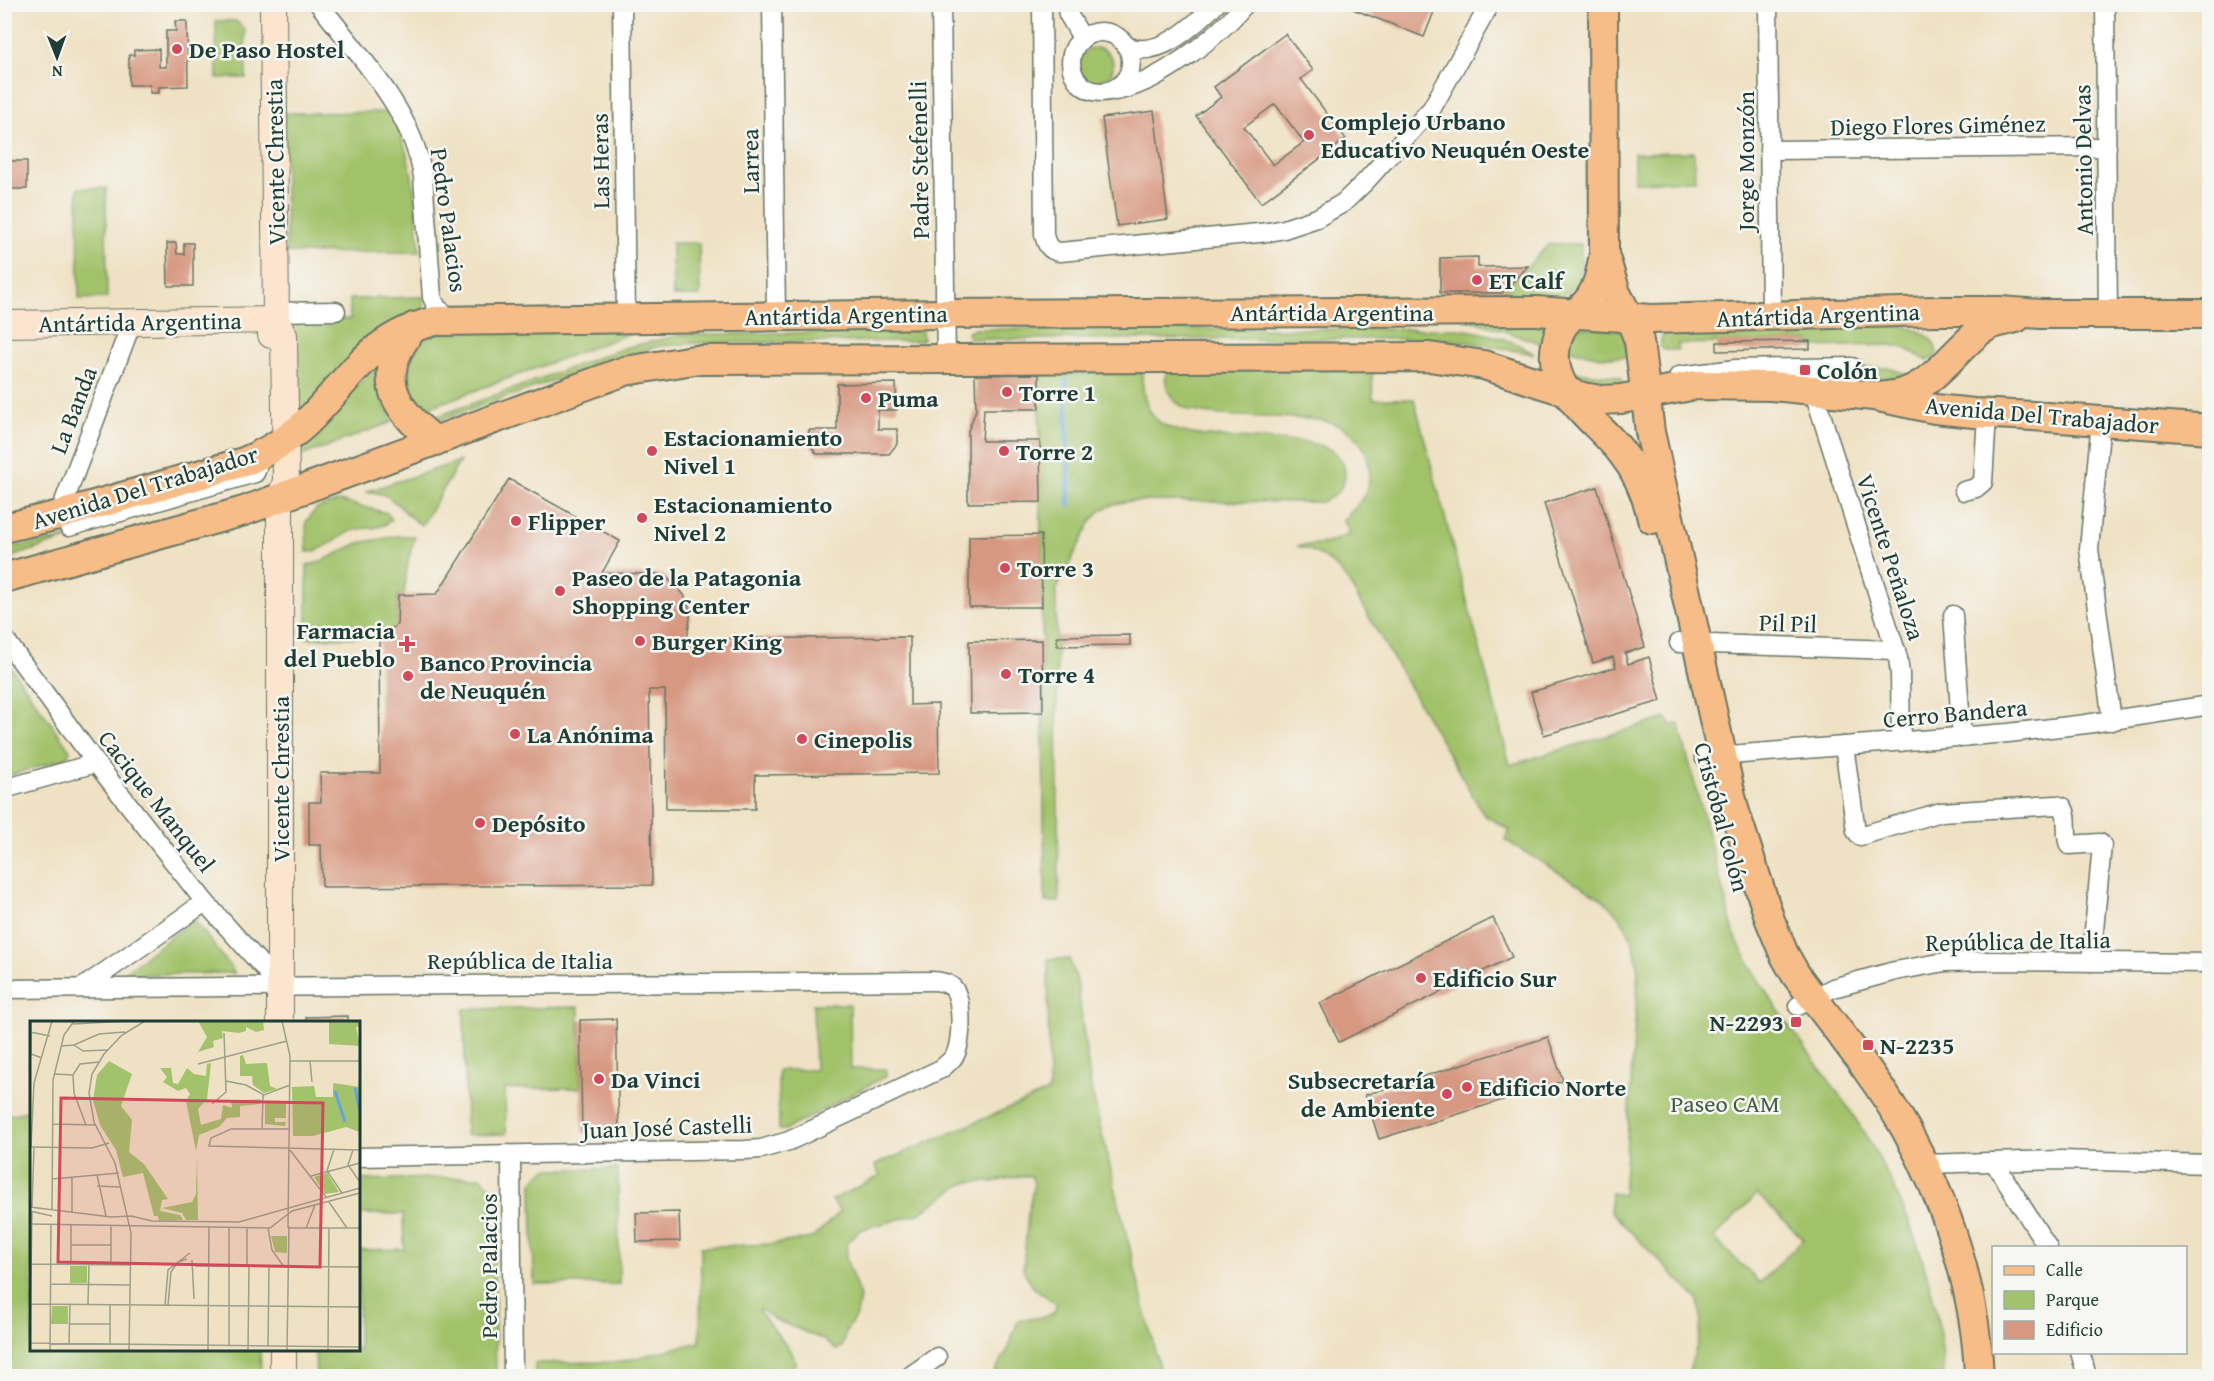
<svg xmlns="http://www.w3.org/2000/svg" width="2214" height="1381" viewBox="0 0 2214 1381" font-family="'Gentium Book Plus',serif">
	<rect width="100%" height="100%" fill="#f6f6f2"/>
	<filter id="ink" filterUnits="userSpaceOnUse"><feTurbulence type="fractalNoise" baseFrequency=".0167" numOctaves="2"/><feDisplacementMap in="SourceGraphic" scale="12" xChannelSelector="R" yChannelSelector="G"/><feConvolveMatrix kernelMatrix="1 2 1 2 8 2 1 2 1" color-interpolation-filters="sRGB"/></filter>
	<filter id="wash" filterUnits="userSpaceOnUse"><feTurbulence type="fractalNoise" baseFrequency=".008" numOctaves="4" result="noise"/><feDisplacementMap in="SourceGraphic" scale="24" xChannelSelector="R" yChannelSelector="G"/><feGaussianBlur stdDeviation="1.35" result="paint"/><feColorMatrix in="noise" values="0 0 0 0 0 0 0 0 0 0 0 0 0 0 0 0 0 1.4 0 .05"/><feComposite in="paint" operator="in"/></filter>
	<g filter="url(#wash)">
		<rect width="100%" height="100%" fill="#efe1c3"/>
		<g fill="#a2c26b" stroke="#608050" stroke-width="1.5" fill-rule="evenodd">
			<polygon points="216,21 236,21 245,30 246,78 217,78"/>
			<circle cx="1096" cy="65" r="17"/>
			<path d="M389 112C415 154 415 203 420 252L286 253 284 113Z"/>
			<polygon points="1694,152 1695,180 1634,182 1634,153"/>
			<polygon points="78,188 106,188 107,298 79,299"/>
			<polygon points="672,243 699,243 700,296 673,296"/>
			<polygon points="1549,244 1581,244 1581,281 1559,299 1502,293"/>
			<polygon points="423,297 425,311 298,417 287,320 350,319 350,299"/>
			<polygon points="1466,318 1558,318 1546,345"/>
			<path d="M661 322 422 410C401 385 406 356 428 334Z"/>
			<path d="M1899 325C1916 329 1935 334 1937 354L1928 361 1905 348 1890 345 1810 347V341L1678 344V350H1663L1660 346 1662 336 1670 330Z"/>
			<polygon points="1574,326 1620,330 1625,335 1628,357 1601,357 1570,350 1567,333"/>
			<path d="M974 329H1456C1484 332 1511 338 1534 354L1473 343 1435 339H970L967 333Z"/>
			<polygon points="919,330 922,331 923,339 918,341 698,343 659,346 627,355 441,420 435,422 430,419 624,348 680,335"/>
			<path d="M1372 363 1373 399H1414L1510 765 1666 718 1672 725 1679 724 1734 933C1763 999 1811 1052 1851 1112 1902 1189 1940 1284 1944 1376H1687C1695 1351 1707 1326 1697 1299L1610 1211 1611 1193 1623 1195 1638 980C1638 946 1628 921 1602 899L1505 840 1510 830 1484 815 1348 581C1334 562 1320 552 1297 546L1328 543 1350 534 1343 519C1360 506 1373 487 1369 464 1366 446 1352 429 1335 424 1322 419 1308 419 1294 418 1260 416 1222 418 1189 410 1172 403 1162 388 1167 370ZM1757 1194 1803 1239 1760 1283 1714 1238Z"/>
			<polygon points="1852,367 1889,368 1917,378 1900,386 1856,381"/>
			<polygon points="376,368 380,393 392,422 293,459 287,449"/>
			<polygon points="1573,372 1616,376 1621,378 1623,382 1621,387 1588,389 1569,375"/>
			<path d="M1142 373C1142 388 1144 404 1154 417 1179 448 1286 432 1324 447 1355 458 1350 495 1320 502L1130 501 1114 504 1101 510 1090 523 1056 591 1059 902H1045L1039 374Z"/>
			<path d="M460 461 422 525C398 513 398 491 365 492Z"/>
			<path d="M339 501 387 513 391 519C384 530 366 527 355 530 337 536 326 551 307 552L306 522 316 509Z"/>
			<polygon points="398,536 415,536 408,561 404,595 398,595 397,625 379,637 307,638 307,565 318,563 359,543"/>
			<polygon points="70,538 5,559 5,548"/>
			<polygon points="4,658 70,750 68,756 63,759 5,777"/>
			<polygon points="194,919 235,973 121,975"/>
			<polygon points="1048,959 1069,959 1077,981 1091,1088 1161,1376 992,1376 1006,1353 1018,1321 1047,1316 1055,1312 1056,1304 1032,1286 1023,1269 1028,1213 1034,1183 1031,1176 1020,1176 993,1182 970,1182 961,1185 918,1214 860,1230 847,1243 846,1259 860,1297 857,1314 846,1331 842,1347 836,1350 824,1340 774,1319 760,1309 759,1311 793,1354 795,1363 790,1376 535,1376 535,1363 619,1362 700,1342 701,1247 772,1244 812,1238 840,1212 832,1200 880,1176 875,1165 1049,1091"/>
			<polygon points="813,1004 850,1004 851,1069 886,1069 886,1076 785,1130 779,1130 778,1070 815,1070"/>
			<polygon points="579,1007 581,1088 505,1089 506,1134 466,1135 464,1009"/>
			<polygon points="31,1110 32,1350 260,1350 261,1376 5,1376 5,1116"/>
			<polygon points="547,1169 618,1169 619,1284 534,1284 532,1182"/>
			<polygon points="481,1177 493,1189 496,1376 316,1376 315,1350 358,1350 359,1250 404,1249 403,1214 359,1214 359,1180"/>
		</g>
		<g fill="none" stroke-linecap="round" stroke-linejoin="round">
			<polyline stroke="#65a4d8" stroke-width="5" points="1066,380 1069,505"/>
		</g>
		<g id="blocks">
			<g fill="#d79881" fill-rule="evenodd">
				<polygon points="1340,4 1437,4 1424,37"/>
				<polygon points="175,21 187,21 188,86 159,87 159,93 150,93 150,85 129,85 129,55 134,55 134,50 159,49 159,67 166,67 166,31 176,31"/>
				<path d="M1285 34 1313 70 1301 79 1346 139 1261 203 1196 116 1221 97 1214 87ZM1275 104 1304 142 1273 165 1244 127Z"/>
				<polygon points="1154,111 1168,219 1117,226 1102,118"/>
				<rect x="4" y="161" width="23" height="28"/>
				<polygon points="167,243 176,243 177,254 184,254 184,243 193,243 193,286 168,286"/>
				<polygon points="1478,257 1478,267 1528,266 1502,293 1440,293 1440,258"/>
				<polygon points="1810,341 1810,349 1717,351 1717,342"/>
				<polygon points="1039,374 1039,409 984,409 982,441 1040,441 1041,502 968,503 968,431 976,410 975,375"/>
				<polygon points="896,383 897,410 878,410 878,429 897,429 897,444 889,454 817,454 809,444 809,430 837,430 837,384"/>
				<polygon points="509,479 620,541 602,573 656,574 663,575 674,584 684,595 690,609 690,618 687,639 910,637 910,705 938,704 939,773 755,775 755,809 666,809 665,690 649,690 652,885 322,887 321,845 309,845 309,802 321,802 320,773 380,773 379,637 397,625 398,595 437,594"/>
				<polygon points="1597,487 1645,647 1625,653 1628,664 1649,657 1661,701 1544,735 1531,692 1616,667 1613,657 1593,663 1544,503"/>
				<polygon points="1041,535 1042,607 969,607 969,536"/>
				<polygon points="1130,635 1130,645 1057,646 1057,636"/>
				<polygon points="1042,640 1043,712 970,713 969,641"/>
				<polygon points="1493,918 1512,957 1339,1042 1320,1003"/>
				<polygon points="348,1016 348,1022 306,1022 306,1017"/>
				<polygon points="616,1019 619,1132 582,1133 580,1020"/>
				<polygon points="1548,1037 1563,1081 1379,1139 1365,1095"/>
				<polygon points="679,1212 680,1241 637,1242 636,1213"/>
			</g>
		</g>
	</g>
	<g filter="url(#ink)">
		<use href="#blocks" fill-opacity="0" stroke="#687666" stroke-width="1.5"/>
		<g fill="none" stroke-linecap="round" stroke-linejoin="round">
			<g stroke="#687666" stroke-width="21">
				<g id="street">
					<path d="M319 4C359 56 413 111 423 177L432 297 437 308 454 320"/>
					<polyline points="622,4 626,318"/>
					<polyline points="772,4 776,316"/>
					<polyline points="941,4 946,358"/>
					<path d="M1042 4 1044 234C1046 244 1049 251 1060 252L1269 232 1284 229 1317 218 1343 203 1365 182 1432 108 1490 4"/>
					<polyline points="1066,4 1068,14 1082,38"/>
					<polyline points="1768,4 1771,317"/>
					<polyline points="2105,4 2108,314"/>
					<circle cx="1101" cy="62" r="30"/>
					<path d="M1126 46C1159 60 1193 26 1216 4"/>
					<path d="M1114 91C1155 86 1219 36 1245 4"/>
					<polyline points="1769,150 2107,147"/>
					<polyline points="276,312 336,311"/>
					<polygon points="1852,367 1852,373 1679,376 1736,369"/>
					<polyline points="1813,389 1898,658 1900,674 1901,742"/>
					<polyline points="2101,421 2089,549 2112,721"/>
					<polygon points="253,465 257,468 255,473 69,527 67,519"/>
					<polyline points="1964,491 1976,488 1983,482 1987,415"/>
					<polyline points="59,515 132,322"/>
					<polyline points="1953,615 1962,738"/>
					<polyline points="4,638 96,763 205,902 280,986"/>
					<polyline points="1679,643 1896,650"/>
					<path d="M1844 746 1856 831 1860 836 1941 812 2056 805 2063 807C2070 818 2064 833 2069 845L2100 843 2102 845 2091 962"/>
					<polyline points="1704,757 2008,733 2086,724 2210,705"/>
					<polyline points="4,789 96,763"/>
					<polyline points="82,988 205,902"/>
					<path d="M4 989 932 981C938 981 945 982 951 986 964 995 962 1043 955 1055 951 1061 946 1065 941 1069L789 1141 761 1149 745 1150 358 1157"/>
					<polyline points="1798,1006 1833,988 1895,971 1945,962 1992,961 2210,963"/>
					<polyline points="511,1155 513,1376"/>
					<polyline points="1994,1162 2048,1248"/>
					<polyline points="1923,1164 2060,1160 2210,1164"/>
					<polyline points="2080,1352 2087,1376"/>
					<polyline points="910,1376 937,1357"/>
				</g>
			</g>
			<g stroke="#687666" stroke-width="28">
				<g id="secondary">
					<polyline points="276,320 284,335 286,481 280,499 280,1022"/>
					<polyline points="4,324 276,320"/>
					<polyline points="271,335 276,320 273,4"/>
					<polyline points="283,1350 283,1376"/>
				</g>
			</g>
			<g stroke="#687666" stroke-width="32">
				<g id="primary">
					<path d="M1603 4 1604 254 1616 293 1633 325 1639 341 1650 432 1734 809 1770 920 1784 954 1796 975C1833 1025 1874 1074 1905 1128 1947 1202 1976 1291 1979 1376"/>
					<path d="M1604 254C1601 269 1599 285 1590 298 1576 317 1561 317 1556 345 1546 391 1597 420 1622 453 1638 473 1647 495 1652 519"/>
					<path d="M414 327C374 374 391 407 435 441"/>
					<path d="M1885 396C1929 394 1949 355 1981 330L1992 324 2016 318"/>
					<path d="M4 528 59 515 244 462C270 451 294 436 313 416 354 373 373 336 435 321L945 314 1536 311 1651 319 1936 311H2000L2041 314H2210"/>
					<polyline points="4,578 244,511 625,371 694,360 1429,357 1484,365 1583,397 1601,400 1621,399 1696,385 1771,386 1874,396 1935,409 1974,413 2033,416 2210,429"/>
				</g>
			</g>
			<use href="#street" stroke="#fff" stroke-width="18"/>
			<use href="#secondary" stroke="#fce5cf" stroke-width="26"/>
			<use href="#primary" stroke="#f7bd88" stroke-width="28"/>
		</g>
	</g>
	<g fill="#d1495b" stroke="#f6f6f2" stroke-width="2">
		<circle cx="177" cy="49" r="6"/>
		<circle cx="1309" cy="135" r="6"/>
		<circle cx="1477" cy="280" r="6"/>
		<rect x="1799" y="364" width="12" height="12" rx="3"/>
		<circle cx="1007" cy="392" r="6"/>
		<circle cx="866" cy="398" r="6"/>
		<circle cx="652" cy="451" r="6"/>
		<circle cx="1004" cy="451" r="6"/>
		<circle cx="642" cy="518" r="6"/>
		<circle cx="516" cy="521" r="6"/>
		<circle cx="1005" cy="568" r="6"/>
		<circle cx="560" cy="591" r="6"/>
		<circle cx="640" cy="641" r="6"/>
		<path d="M404 635h6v6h6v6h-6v6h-6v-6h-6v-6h6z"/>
		<circle cx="1006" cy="674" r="6"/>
		<circle cx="408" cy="676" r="6"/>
		<circle cx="515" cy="734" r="6"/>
		<circle cx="802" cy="739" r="6"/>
		<circle cx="480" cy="823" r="6"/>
		<circle cx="1421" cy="978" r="6"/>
		<rect x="1790" y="1016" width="12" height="12" rx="3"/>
		<rect x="1862" y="1039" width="12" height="12" rx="3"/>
		<circle cx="599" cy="1079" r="6"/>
		<circle cx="1467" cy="1087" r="6"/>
		<circle cx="1447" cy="1094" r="6"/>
	</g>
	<g text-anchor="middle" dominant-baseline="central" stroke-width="5" stroke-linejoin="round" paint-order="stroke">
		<g font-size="24" font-weight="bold" fill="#1f3d34" stroke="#f6f6f2" text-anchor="start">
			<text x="189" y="49">De Paso Hostel</text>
			<text x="1321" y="121">Complejo Urbano<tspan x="1321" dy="28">Educativo Neuquén Oeste</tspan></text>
			<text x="1489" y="280">ET Calf</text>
			<text x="1817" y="370">Colón</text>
			<text x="1019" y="392">Torre 1</text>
			<text x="878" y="398">Puma</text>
			<text x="664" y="437">Estacionamiento<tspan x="664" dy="28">Nivel 1</tspan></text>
			<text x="1016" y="451">Torre 2</text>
			<text x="654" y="504">Estacionamiento<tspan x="654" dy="28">Nivel 2</tspan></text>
			<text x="528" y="521">Flipper</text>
			<text x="1017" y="568">Torre 3</text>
			<text x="572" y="577">Paseo de la Patagonia<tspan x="572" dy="28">Shopping Center</tspan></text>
			<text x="395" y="630" text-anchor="end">Farmacia<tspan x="395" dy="28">del Pueblo</tspan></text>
			<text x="652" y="641">Burger King</text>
			<text x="420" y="662">Banco Provincia<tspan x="420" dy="28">de Neuquén</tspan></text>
			<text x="1018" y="674">Torre 4</text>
			<text x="527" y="734">La Anónima</text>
			<text x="814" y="739">Cinepolis</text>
			<text x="492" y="823">Depósito</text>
			<text x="1433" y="978">Edificio Sur</text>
			<text x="1784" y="1022" text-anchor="end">N-2293</text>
			<text x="1880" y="1045">N-2235</text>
			<text x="611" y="1079">Da Vinci</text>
			<text x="1435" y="1080" text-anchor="end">Subsecretaría<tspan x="1435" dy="28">de Ambiente</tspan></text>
			<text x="1479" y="1087">Edificio Norte</text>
		</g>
		<g font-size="24" fill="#1f3d34" stroke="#f6f6f2">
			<text transform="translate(1938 125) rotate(-1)">Diego Flores Giménez</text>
			<text transform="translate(919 160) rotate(-91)">Padre Stefenelli</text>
			<text transform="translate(2083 160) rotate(-91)">Antonio Delvas</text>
			<text transform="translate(600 161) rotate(-91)">Las Heras</text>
			<text transform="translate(750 161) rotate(-91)">Larrea</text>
			<text transform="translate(1745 161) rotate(-90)">Jorge Monzón</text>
			<text transform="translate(275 162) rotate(-91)">Vicente Chrestia</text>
			<text transform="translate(449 220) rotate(82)">Pedro Palacios</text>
			<text x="1332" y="312">Antártida Argentina</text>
			<text transform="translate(846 315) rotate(-1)">Antártida Argentina</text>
			<text transform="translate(1818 315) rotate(-2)">Antártida Argentina</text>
			<text transform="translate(140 322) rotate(-1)">Antártida Argentina</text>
			<text transform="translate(73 410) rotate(-69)">La Banda</text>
			<text transform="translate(2042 415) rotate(5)">Avenida Del Trabajador</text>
			<text transform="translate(145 487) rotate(-17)">Avenida Del Trabajador</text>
			<text transform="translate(1891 557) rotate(72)">Vicente Peñaloza</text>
			<text transform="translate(1788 623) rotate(2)">Pil Pil</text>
			<text transform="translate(1955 713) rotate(-5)">Cerro Bandera</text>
			<text transform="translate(280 779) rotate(-90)">Vicente Chrestia</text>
			<text transform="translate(157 801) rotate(52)">Cacique Manquel</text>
			<text transform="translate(1722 817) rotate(75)">Cristóbal Colón</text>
			<text transform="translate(2018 941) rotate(-1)">República de Italia</text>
			<text x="520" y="960">República de Italia</text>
			<text transform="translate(667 1127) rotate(-2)">Juan José Castelli</text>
			<text transform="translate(488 1266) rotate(-90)">Pedro Palacios</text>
		</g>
		<g font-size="24" fill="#405e42" stroke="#f6f6f2">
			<text x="1725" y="1103">Paseo CAM</text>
		</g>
	</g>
	<g transform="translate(30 1021)">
		<rect width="330" height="330" fill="#efe1c3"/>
		<path d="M168 0H233L234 9 226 11 216 6V10L209 12 192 10 193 17 183 20 184 26 168 31 177 16ZM330 0V6H326L330 25 299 23V1ZM213 34 216 43 237 42 240 65 247 68 234 72 223 64 222 55H210V35ZM79 40 102 53 91 85 102 99 99 131 114 143 138 178 132 179 130 190 150 194 153 199 129 200 128 195H124L113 152 93 156 86 129 70 104 63 79 67 54ZM181 42 177 78 168 88 171 104 191 98 193 84 202 87 201 80 230 78V83L210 85V96L197 97 189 106 169 114 166 130 156 80 160 73 156 67 148 70 133 61 137 56 130 47H141L143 62 148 63 157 47 164 53 176 55 177 43ZM303 62 330 66V111L316 106 283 115H263L262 66 284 65 286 76H303ZM235 80H256V97H245V101H256L255 105 235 103ZM167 136 168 199H156L152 192 132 187 162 181 166 173ZM297 152 309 171 295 173 284 156ZM241 215H257V232L245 231ZM40 245H57V262H40ZM22 285H38V303H21Z" fill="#a2c26b"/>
		<path fill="none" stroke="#65a4d8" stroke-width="3" d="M325 67 330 91M305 70 315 101"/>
		<path fill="none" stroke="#9c9f8a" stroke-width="1.5" d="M1 0V33L12 37M252 0 260 35 258 207M43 3 98 0M0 11 20 15M44 24 53 30 77 29M31 25 44 24 69 13 95 11M260 40H330M280 40 282 61M168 43 257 20M24 53 43 54M196 60 216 64 234 74 260 64M182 83 196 71 194 12M23 103 65 104M56 104 44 72 43 54 50 43 69 41M232 108 233 74M260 108H201L181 117 179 125 330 129M0 126 62 127 79 122M1 126 4 62 22 0M304 128 297 150 312 172M260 129 296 176M323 129 318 144 330 161M67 154 76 195M281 155 330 142M42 156V191M22 158 89 152M67 165 90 166M299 181 317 207M0 186 81 196 101 195 122 200 209 201 330 167M2 186 4 126M22 189 23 59 34 14 44 0M0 190 22 195M0 203 240 207 262 190 330 172M238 207 242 229 254 246M258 207H330M276 207 285 184M41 224H81M162 239 164 278M1 243 100 244M41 244V204M81 244V204M165 245 330 246M217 245V207M21 263 100 264M0 283 330 286M58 283 59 244M135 284 138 249 160 232M138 284 141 251 148 241 157 238M39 303H80M0 322 2 190M0 322 330 326M39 323 40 283M80 323V283M199 324V206M238 325 239 246M20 330 21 204M99 330 101 212 85 142 64 101 59 72 62 53 74 33 92 14 115 0M178 330 179 205M218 330 219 245M257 330 259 205M298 330 299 207"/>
		<path fill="#d1495b" fill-opacity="0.15" stroke="#d1495b" stroke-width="3" d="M31 77 293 82 290 246 28 241Z"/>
		<rect width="330" height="330" fill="none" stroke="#1f3d34" stroke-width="3"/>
	</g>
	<rect width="2214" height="1381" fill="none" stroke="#f6f6f2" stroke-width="24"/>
	<rect x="1992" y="1246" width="195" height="108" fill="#f6f6f2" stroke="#a0aca6" stroke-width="1.5"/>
	<rect x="2004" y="1266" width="30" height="9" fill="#f7bd88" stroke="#a0aca6" stroke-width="1.5"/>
	<text x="2046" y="1276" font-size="18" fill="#1f3d34">Calle</text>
	<rect x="2004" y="1291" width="30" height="18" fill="#a2c26b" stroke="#a0aca6" stroke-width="1.5"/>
	<text x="2046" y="1306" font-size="18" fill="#1f3d34">Parque</text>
	<rect x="2004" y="1321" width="30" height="18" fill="#d79881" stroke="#a0aca6" stroke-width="1.5"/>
	<text x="2046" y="1336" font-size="18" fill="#1f3d34">Edificio</text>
	<g transform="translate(57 57) rotate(179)" stroke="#f6f6f2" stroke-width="4.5" paint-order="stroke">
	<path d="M0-4.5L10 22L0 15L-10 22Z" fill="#1f3d34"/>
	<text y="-9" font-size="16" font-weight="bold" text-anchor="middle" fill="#1f3d34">N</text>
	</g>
</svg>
